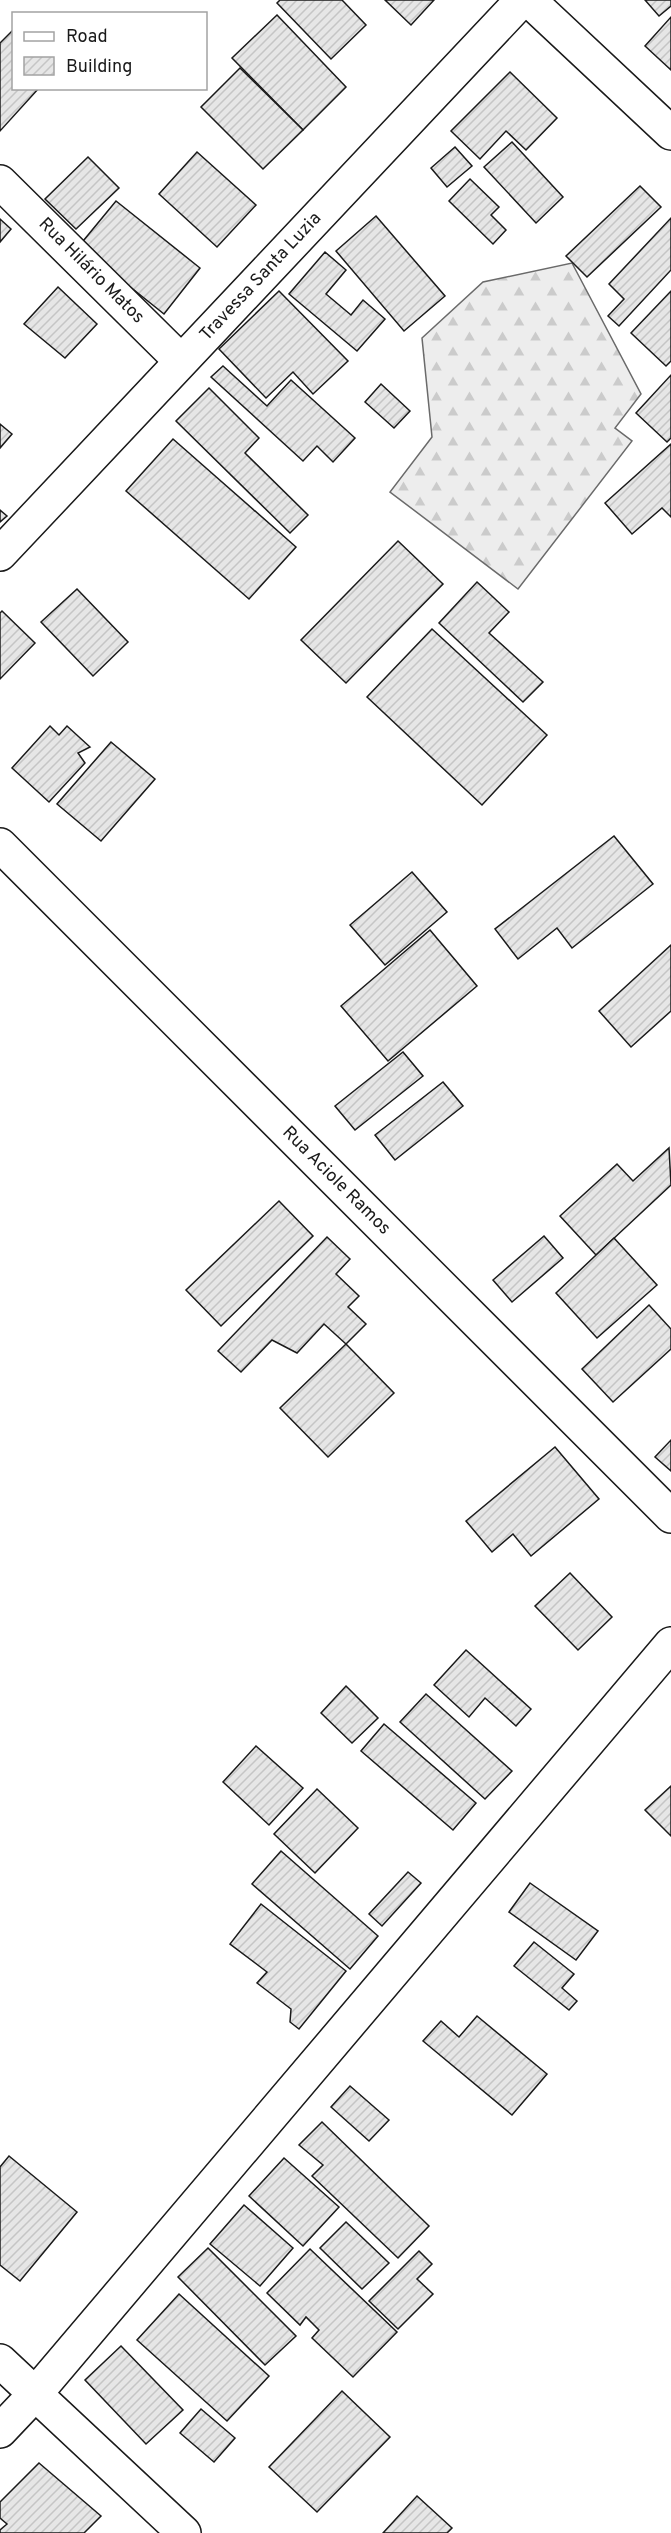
<svg xmlns="http://www.w3.org/2000/svg" width="671" height="2533" viewBox="0 0 671 2533" font-family="Overpass,sans-serif">
	<defs>
		<pattern id="forest-firs" width="22" height="20" patternUnits="userSpaceOnUse" patternTransform="scale(1.5)"><rect width="22" height="20" fill="#ededed"/><path d="M5 1l3.5 6h-7zM16 11l3.5 6h-7z" fill="#cbcbcb"/></pattern>
		<pattern id="building-hatch" width="6" height="6" patternUnits="userSpaceOnUse" patternTransform="scale(1.5)"><rect width="6" height="6" fill="#e6e6e6"/><path d="M-1 1l2-2M0 6l6-6M5 7l2-2" fill="none" stroke="#c5c5c5"/></pattern>
	</defs>
	<rect width="100%" height="100%" fill="#fff"/>
	<polygon fill="url(#forest-firs)" stroke="#6a6a6a" stroke-width="1.5" points="572,263 641,394 615,428 632,441 518,589 390,492 432,437 422,338 483,282"/>
	<g fill="url(#building-hatch)" stroke="#1a1a1a" stroke-width="1.5">
		<polygon points="280,0 342,0 366,25 331,59 277,3"/>
		<polygon points="385,0 434,0 411,25"/>
		<polygon points="645,0 671,0 671,6 659,16"/>
		<polygon points="277,15 346,87 303,130 232,58"/>
		<polygon points="671,17 671,70 645,46"/>
		<polygon points="14,29 14,88 39,88 0,131 0,43"/>
		<polygon points="240,68 303,130 263,169 201,107"/>
		<polygon points="510,72 557,118 526,150 506,131 480,159 451,131"/>
		<polygon points="512,142 563,197 536,223 484,167"/>
		<polygon points="455,147 472,166 447,187 431,168"/>
		<polygon points="197,152 256,205 217,247 159,194"/>
		<polygon points="88,157 119,188 76,229 45,199"/>
		<polygon points="470,179 499,207 491,215 506,230 493,244 449,201"/>
		<polygon points="640,186 661,207 587,277 566,256"/>
		<polygon points="116,201 200,268 164,314 79,246"/>
		<polygon points="376,216 445,296 404,331 336,251"/>
		<polygon points="671,218 671,270 619,326 608,316 624,299 609,284"/>
		<polygon points="0,219 11,229 0,242"/>
		<polygon points="325,252 346,270 326,294 351,315 363,300 385,319 357,351 289,294"/>
		<polygon points="58,287 97,324 65,358 24,324"/>
		<polygon points="279,291 348,361 313,394 293,372 266,398 219,349"/>
		<polygon points="671,291 671,361 666,366 631,333"/>
		<polygon points="223,366 267,406 291,380 355,438 333,462 317,446 303,461 211,377"/>
		<polygon points="671,375 671,438 667,442 636,413"/>
		<polygon points="381,384 410,411 394,428 365,402"/>
		<polygon points="209,388 259,438 245,453 308,515 290,533 176,421"/>
		<polygon points="0,424 12,434 0,448"/>
		<polygon points="173,439 296,547 249,599 126,491"/>
		<polygon points="671,444 671,517 662,508 632,534 605,503"/>
		<polygon points="0,510 7,516 0,522"/>
		<polygon points="398,541 443,584 346,683 301,640"/>
		<polygon points="477,582 509,612 489,633 543,682 523,702 439,623"/>
		<polygon points="77,589 128,642 93,676 41,622"/>
		<polygon points="2,611 35,643 0,679 0,613"/>
		<polygon points="432,629 547,735 482,805 367,697"/>
		<polygon points="50,726 59,735 67,726 90,747 78,753 85,763 49,802 12,768"/>
		<polygon points="111,742 155,779 101,841 57,804"/>
		<polygon points="614,836 653,884 572,948 557,928 518,959 495,929"/>
		<polygon points="412,872 447,912 385,965 350,925"/>
		<polygon points="430,930 477,986 388,1061 341,1006"/>
		<polygon points="671,945 671,1011 631,1047 599,1011"/>
		<polygon points="403,1052 423,1076 355,1130 335,1106"/>
		<polygon points="443,1082 463,1106 395,1160 375,1135"/>
		<polygon points="669,1148 671,1185 596,1255 560,1216 617,1164 633,1181"/>
		<polygon points="279,1201 313,1236 221,1326 186,1290"/>
		<polygon points="544,1236 563,1258 512,1302 493,1280"/>
		<polygon points="327,1237 350,1259 336,1274 359,1296 348,1307 366,1324 346,1344 324,1324 297,1353 272,1340 241,1372 218,1351"/>
		<polygon points="614,1238 657,1285 597,1338 556,1293"/>
		<polygon points="649,1305 671,1329 671,1349 613,1402 582,1369"/>
		<polygon points="346,1344 394,1393 328,1457 280,1408"/>
		<polygon points="671,1440 671,1471 655,1457"/>
		<polygon points="555,1447 599,1499 531,1556 513,1534 492,1552 466,1521"/>
		<polygon points="570,1573 612,1617 578,1650 535,1606"/>
		<polygon points="466,1650 531,1709 516,1726 485,1698 469,1717 434,1685"/>
		<polygon points="346,1686 378,1718 352,1743 321,1713"/>
		<polygon points="426,1694 512,1771 485,1799 400,1722"/>
		<polygon points="384,1724 476,1803 453,1830 361,1751"/>
		<polygon points="256,1746 303,1788 269,1825 223,1782"/>
		<polygon points="671,1786 671,1836 645,1810"/>
		<polygon points="317,1789 358,1828 315,1873 274,1834"/>
		<polygon points="281,1851 378,1936 350,1969 252,1884"/>
		<polygon points="408,1872 421,1883 382,1926 369,1914"/>
		<polygon points="530,1883 598,1931 576,1960 509,1912"/>
		<polygon points="261,1904 346,1971 299,2029 290,2022 291,2009 257,1983 267,1972 230,1944"/>
		<polygon points="534,1942 574,1974 562,1988 577,2001 569,2010 514,1966"/>
		<polygon points="477,2016 547,2074 512,2115 423,2041 441,2021 459,2037"/>
		<polygon points="350,2086 389,2120 369,2141 331,2107"/>
		<polygon points="322,2122 429,2226 398,2258 312,2176 323,2165 299,2145"/>
		<polygon points="9,2156 77,2212 20,2281 0,2265 0,2167"/>
		<polygon points="284,2158 339,2207 303,2246 249,2196"/>
		<polygon points="244,2205 293,2248 260,2286 210,2244"/>
		<polygon points="346,2222 389,2263 362,2289 320,2248"/>
		<polygon points="208,2248 296,2336 265,2365 178,2277"/>
		<polygon points="310,2249 397,2332 353,2377 312,2338 319,2330 306,2317 300,2325 267,2293"/>
		<polygon points="419,2251 432,2264 417,2279 433,2294 398,2329 369,2301"/>
		<polygon points="179,2294 269,2376 227,2421 137,2340"/>
		<polygon points="121,2346 183,2410 146,2444 85,2380"/>
		<polygon points="342,2391 390,2437 317,2512 269,2467"/>
		<polygon points="201,2409 235,2438 214,2462 180,2433"/>
		<polygon points="39,2463 101,2516 84,2533 0,2533 0,2530 7,2524 0,2518 0,2502"/>
		<polygon points="417,2496 452,2528 447,2533 383,2533"/>
	</g>
	<g fill="none" stroke-linecap="round" stroke-linejoin="round">
		<g stroke="#1a1a1a" stroke-width="36">
			<g id="minor">
				<polyline points="529,0 671,133"/>
				<polyline points="0,182 181,361"/>
				<polyline points="0,554 522,0"/>
				<polyline points="0,2361 184,2533"/>
				<polyline points="0,2431 36,2393 671,1644"/>
			</g>
		</g>
		<g stroke="#1a1a1a" stroke-width="36">
			<polyline id="tertiary" points="0,845 671,1516"/>
		</g>
		<use href="#minor" stroke="#fff" stroke-width="33"/>
		<use href="#tertiary" stroke="#fff" stroke-width="33"/>
	</g>
	<g text-anchor="middle" dominant-baseline="central" stroke-width="4.5" stroke-linejoin="round" paint-order="stroke">
		<g font-size="18" fill="#1a1a1a" stroke="#fff">
			<text transform="translate(91 271) rotate(45)">Rua Hilário Matos</text>
			<text transform="translate(261 277) rotate(-47)">Travessa Santa Luzia</text>
			<text transform="translate(336 1181) rotate(45)">Rua Aciole Ramos</text>
		</g>
	</g>
	<rect x="12" y="12" width="195" height="78" fill="#ffffff" stroke="#a3a3a3" stroke-width="1.5"/>
	<rect x="24" y="32" width="30" height="9" fill="#ffffff" stroke="#a3a3a3" stroke-width="1.5"/>
	<text x="66" y="42" font-size="18" fill="#1a1a1a">Road</text>
	<rect x="24" y="57" width="30" height="18" fill="url(#building-hatch)" stroke="#a3a3a3" stroke-width="1.5"/>
	<text x="66" y="72" font-size="18" fill="#1a1a1a">Building</text>
</svg>
